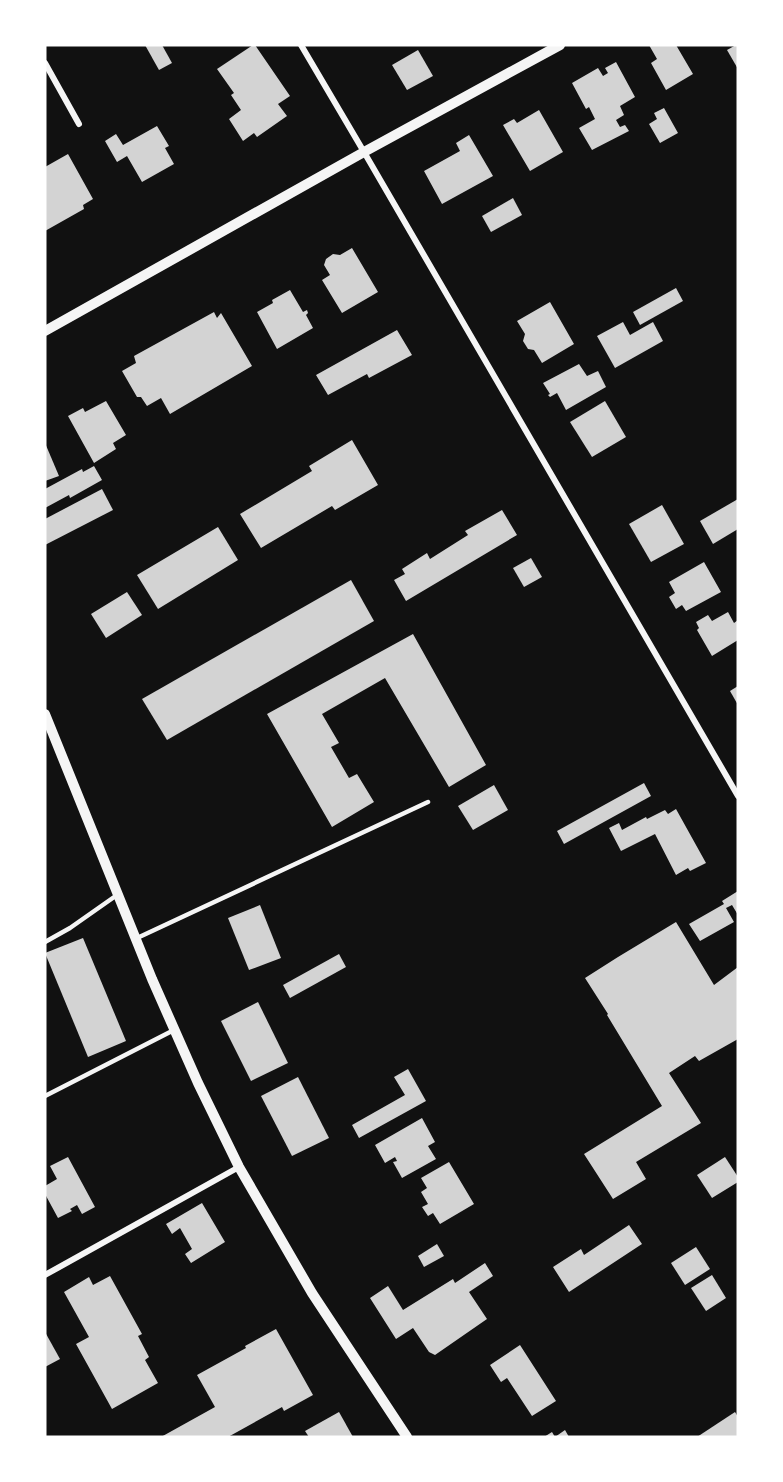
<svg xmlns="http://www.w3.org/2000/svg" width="783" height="1482" viewBox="0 0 783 1482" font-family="'Golos Text',sans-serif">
	<rect width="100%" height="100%" fill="#111"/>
	<g fill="#d3d3d3">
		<polygon points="145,45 162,45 172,63 159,70"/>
		<polygon points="253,45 255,45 290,96 278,104 287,116 257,137 254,133 243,141 229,119 241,110 231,95 234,93 217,69"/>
		<polygon points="649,45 676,45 693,74 666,90 651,63 657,59"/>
		<polygon points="736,45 738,45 738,69 727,50"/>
		<polygon points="418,50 433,76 407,90 392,65"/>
		<polygon points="616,62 635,97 620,106 624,115 616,120 620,127 625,125 629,131 592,150 579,128 595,119 589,107 586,109 572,83 598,68 603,76 608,73 605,68"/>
		<polygon points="664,108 678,133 660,143 649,124 657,119 654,113"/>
		<polygon points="539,110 563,152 530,171 503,125 514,119 517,123"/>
		<polygon points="157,126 169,146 165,148 174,164 142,182 127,156 117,162 105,141 116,134 123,145"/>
		<polygon points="469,135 493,176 442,204 424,171 460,151 456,143"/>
		<polygon points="68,154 93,199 83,205 84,209 45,231 45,167"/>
		<polygon points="513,198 522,215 491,232 482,216"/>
		<polygon points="352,248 378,292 342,313 322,280 330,275 324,265 326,259 333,254 340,255"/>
		<polygon points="676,288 683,301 640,325 633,312"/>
		<polygon points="290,290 303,312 307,310 308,313 306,315 313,328 277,349 257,312 273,303 272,300"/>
		<polygon points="550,302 574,344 542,363 534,350 528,349 523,341 525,334 517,321"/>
		<polygon points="214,312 217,318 221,313 252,366 170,414 161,398 147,406 141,397 137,397 122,371 136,363 134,356"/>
		<polygon points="623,322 630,335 653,322 663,341 615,368 597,336"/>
		<polygon points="397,330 412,355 369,378 367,374 328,395 316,375"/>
		<polygon points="579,364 587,376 598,371 606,387 566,410 557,393 550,397 548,395 550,394 543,383"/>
		<polygon points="106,401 126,435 113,443 116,449 94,463 68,416 83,408 85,412"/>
		<polygon points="605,401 626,437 592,457 570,422"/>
		<polygon points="352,440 378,485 335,510 332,506 261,548 240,514 312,471 309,466"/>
		<polygon points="45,443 59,476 45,481"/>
		<polygon points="94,466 102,480 70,498 69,495 45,508 45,489 82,469 83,472"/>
		<polygon points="102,489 113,510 45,545 45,519"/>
		<polygon points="738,499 738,529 713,544 700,521"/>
		<polygon points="662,505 684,544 651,562 629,524"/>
		<polygon points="502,510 517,535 406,601 394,580 405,574 402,569 427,553 430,559 468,535 465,531"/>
		<polygon points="218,527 238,560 158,609 137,575"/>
		<polygon points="531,558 542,577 524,587 513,568"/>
		<polygon points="704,562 721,592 686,611 682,605 676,609 669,597 675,593 669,582"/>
		<polygon points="351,580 374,621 167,740 142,699"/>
		<polygon points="127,592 142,615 106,638 91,614"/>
		<polygon points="728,612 734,623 738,620 738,640 712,656 697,630 699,628 696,622 708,615 712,621"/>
		<polygon points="413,634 486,765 449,787 385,678 322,714 339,743 331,747 349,778 357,774 374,802 332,827 267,714"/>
		<polygon points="738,686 738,705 730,691"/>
		<polygon points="644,783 651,796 564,844 557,831"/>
		<polygon points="494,785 508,810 473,830 458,806"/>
		<polygon points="676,809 706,863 690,871 688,868 676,875 655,834 621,851 609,828 619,823 622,830 646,817 647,819 665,810 668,814"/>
		<polygon points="738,891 738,915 732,905 726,908 734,922 700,941 689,924 724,904 722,901"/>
		<polygon points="260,905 281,958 249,970 228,918"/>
		<polygon points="676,922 714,985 738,967 738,1039 699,1061 695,1056 669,1073 701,1123 636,1162 646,1179 613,1199 584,1154 662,1106 607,1015 608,1014 585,978 618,957"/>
		<polygon points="83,938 126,1041 88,1057 45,953"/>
		<polygon points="339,954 346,967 290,998 283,985"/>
		<polygon points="258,1002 288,1063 251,1081 221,1021"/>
		<polygon points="408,1069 426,1101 359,1138 352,1125 405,1095 394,1077"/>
		<polygon points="298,1077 329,1138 292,1156 261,1096"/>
		<polygon points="422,1118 435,1142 428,1146 436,1159 402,1178 393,1162 397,1161 395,1157 385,1163 375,1145"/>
		<polygon points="68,1157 95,1207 82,1214 77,1205 70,1209 72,1211 58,1218 45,1194 45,1186 57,1179 50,1166"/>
		<polygon points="725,1157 738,1177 738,1182 712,1198 697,1175"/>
		<polygon points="449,1162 474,1204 440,1224 433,1213 428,1216 422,1207 428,1204 421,1192 427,1188 421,1178"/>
		<polygon points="202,1203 225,1242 191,1263 185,1254 192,1249 180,1228 172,1234 166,1224"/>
		<polygon points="629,1225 642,1244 569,1292 553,1267 581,1249 584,1255"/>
		<polygon points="437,1244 444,1256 424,1267 418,1256"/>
		<polygon points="696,1247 710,1269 685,1285 671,1263"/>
		<polygon points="485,1263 493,1276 469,1292 487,1319 435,1355 429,1352 413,1328 396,1339 370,1298 388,1286 403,1310 453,1279 455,1283"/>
		<polygon points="712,1275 726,1298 706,1311 691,1288"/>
		<polygon points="110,1276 142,1334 138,1336 149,1357 145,1360 158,1383 112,1409 76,1344 89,1337 64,1292 89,1277 93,1285"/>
		<polygon points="276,1329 313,1395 284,1411 282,1407 228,1437 161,1437 215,1407 197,1375 246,1348 245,1346"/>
		<polygon points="45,1332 60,1359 45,1367"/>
		<polygon points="520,1345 556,1401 532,1416 507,1378 501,1382 490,1365"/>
		<polygon points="339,1412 353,1437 309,1437 305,1431"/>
		<polygon points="735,1412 738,1417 738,1437 697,1437"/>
		<polygon points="565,1430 569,1437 544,1437 552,1432 555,1437"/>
	</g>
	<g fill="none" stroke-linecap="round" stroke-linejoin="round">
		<g stroke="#f5f5f5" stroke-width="4.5">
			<polyline points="135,939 428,802"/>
			<polyline points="45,942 70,928 117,895"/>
			<polyline points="45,1096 174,1030"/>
		</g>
		<g stroke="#f5f5f5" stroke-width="6">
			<polyline points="301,45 364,152 738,796"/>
			<polyline points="45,63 79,124"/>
			<polyline points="45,1275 239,1167"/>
		</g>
		<g stroke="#f5f5f5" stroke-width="10">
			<polyline points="45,331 364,152 560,45"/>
			<polyline points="45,714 152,979 198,1083 239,1167 312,1293 407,1437"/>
		</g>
	</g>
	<rect width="783" height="1482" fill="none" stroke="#ffffff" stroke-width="93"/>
</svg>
